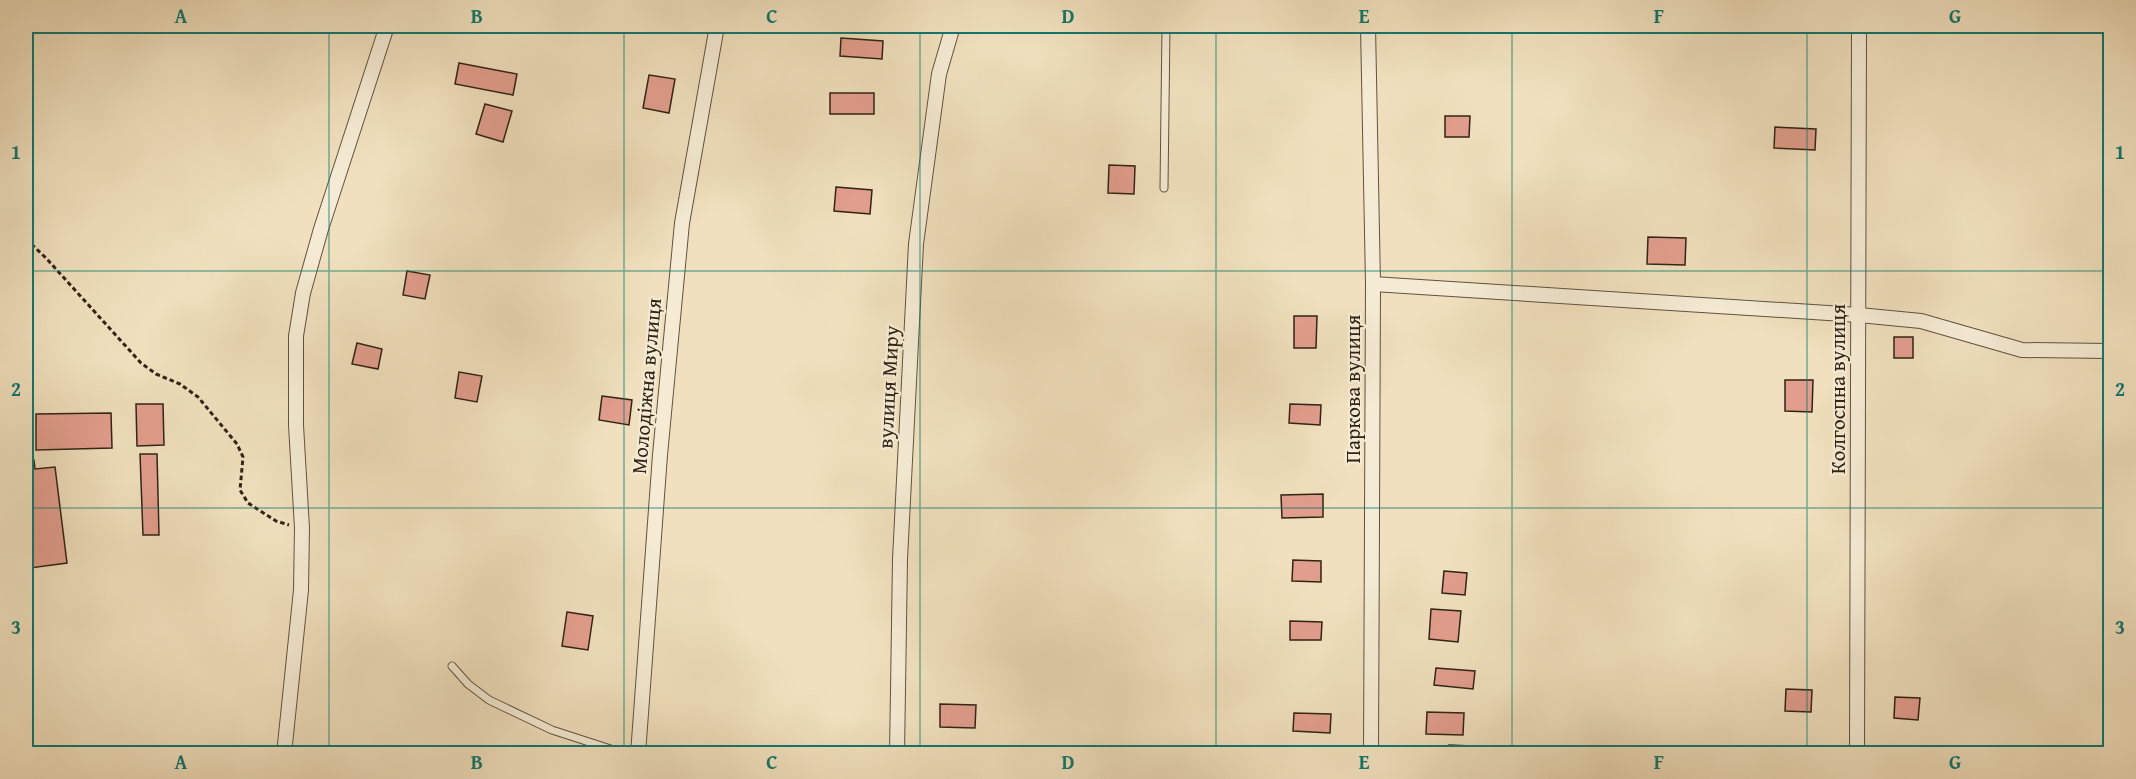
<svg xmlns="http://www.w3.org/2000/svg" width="2136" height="779" viewBox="0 0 2136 779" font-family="'Gentium Book Plus',serif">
	<rect width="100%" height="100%" fill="#f0e0bd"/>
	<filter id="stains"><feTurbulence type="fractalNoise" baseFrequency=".00333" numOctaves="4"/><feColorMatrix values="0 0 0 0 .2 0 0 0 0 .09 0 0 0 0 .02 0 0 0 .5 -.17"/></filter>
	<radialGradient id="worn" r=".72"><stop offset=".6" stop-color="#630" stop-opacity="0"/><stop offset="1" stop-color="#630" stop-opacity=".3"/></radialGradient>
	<g fill="#e29e8d" stroke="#302316" stroke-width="1.5">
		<polygon points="841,38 883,41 882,59 840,56"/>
		<polygon points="459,63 517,74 513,95 455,84"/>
		<polygon points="649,75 675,79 669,113 643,108"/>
		<rect x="830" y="93" width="44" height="21"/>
		<polygon points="485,104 512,111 503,142 476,134"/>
		<polygon points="1445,116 1470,116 1469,137 1445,137"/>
		<polygon points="1775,127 1816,129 1815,150 1774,148"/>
		<polygon points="1109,165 1135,166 1134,194 1108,193"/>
		<polygon points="836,187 872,190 870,214 834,211"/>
		<polygon points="1648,237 1686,238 1685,265 1647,264"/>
		<polygon points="407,271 430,275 425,299 403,295"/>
		<polygon points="1294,316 1317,316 1316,348 1294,348"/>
		<rect x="1894" y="337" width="19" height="21"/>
		<polygon points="357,343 382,349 378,369 352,364"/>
		<polygon points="459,372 482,376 477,402 455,398"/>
		<polygon points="1785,380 1813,380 1812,412 1785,411"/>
		<polygon points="602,396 632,400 629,425 599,420"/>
		<polygon points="136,404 163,404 164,445 137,446"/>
		<polygon points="1290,404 1321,405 1320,425 1289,423"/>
		<polygon points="111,413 112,448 36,450 36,414"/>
		<polygon points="140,454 157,454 159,535 143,535"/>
		<polygon points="34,460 35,469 55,467 67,563 30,568 26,535 26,461"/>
		<polygon points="1323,494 1323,517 1282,518 1281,495"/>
		<polygon points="1293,560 1321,561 1321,582 1292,581"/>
		<polygon points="1444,571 1467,573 1465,595 1442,593"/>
		<polygon points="1431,609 1461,611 1458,642 1429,639"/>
		<polygon points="567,612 593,616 588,650 562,646"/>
		<polygon points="1290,621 1322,622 1321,640 1290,640"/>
		<polygon points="1436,668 1475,671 1473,689 1434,685"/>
		<polygon points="1786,689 1812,690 1811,712 1785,711"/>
		<polygon points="1895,697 1920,698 1918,720 1894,718"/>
		<polygon points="940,704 976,705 975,728 940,727"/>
		<polygon points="1427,712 1464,713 1463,735 1426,734"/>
		<polygon points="1294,713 1331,714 1330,733 1293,731"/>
		<polygon points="1449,745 1471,746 1471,754 1427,754 1427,750 1449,751"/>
	</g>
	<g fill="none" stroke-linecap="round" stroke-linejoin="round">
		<g stroke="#605240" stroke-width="9">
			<g id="service">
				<polyline points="1164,188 1166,26"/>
				<polyline points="452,666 468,684 489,700 552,730 626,754"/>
			</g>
		</g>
		<g stroke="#605240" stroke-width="16">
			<g id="minor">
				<polyline points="1368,26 1373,284 1371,754"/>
				<polyline points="1373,284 1859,315 1921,321 2022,350 2110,351"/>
				<polyline points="284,754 301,590 302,528 296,425 296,336 303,293 321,229 387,26"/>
				<polyline points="638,754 660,455 682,223 717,26"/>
				<polyline points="897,754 900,559 916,244 939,74 953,26"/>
				<polyline points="1857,754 1859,26"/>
			</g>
		</g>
		<g stroke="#302316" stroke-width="3" stroke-dasharray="4.5 3" stroke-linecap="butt">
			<polyline points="26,239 46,258 141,363 156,374 180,384 198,397 237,444 243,457 240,490 248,503 276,521 289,525"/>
			<polyline points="26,695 30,754"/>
		</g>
		<use href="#service" stroke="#f5ebd4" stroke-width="7"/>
		<use href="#minor" stroke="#f5ebd4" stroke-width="14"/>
	</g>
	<path fill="none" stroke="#0f766e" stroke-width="1.5" stroke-opacity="0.55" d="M329 26V754M624 26V754M920 26V754M1216 26V754M1512 26V754M1807 26V754M26 271H2110M26 508H2110"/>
	<g text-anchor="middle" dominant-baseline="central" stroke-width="4.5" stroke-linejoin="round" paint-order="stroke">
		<g font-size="21" fill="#302316" stroke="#f5ebd4">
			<text transform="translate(646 386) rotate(-85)">Молодіжна вулиця</text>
			<text transform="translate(888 387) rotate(-87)">вулиця Миру</text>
			<text transform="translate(1352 389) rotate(-90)">Паркова вулиця</text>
			<text transform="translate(1837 389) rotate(-90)">Колгоспна вулиця</text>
		</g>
	</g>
	<rect width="2136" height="779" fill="none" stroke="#f0e0bd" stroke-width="66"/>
	<rect x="33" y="33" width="2070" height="713" fill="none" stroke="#0f766e" stroke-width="2"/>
	<g font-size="20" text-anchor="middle" font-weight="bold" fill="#0f766e">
		<text x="181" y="23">A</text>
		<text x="477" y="23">B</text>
		<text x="772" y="23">C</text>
		<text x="1068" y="23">D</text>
		<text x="1364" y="23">E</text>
		<text x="1659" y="23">F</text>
		<text x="1955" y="23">G</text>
		<text x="16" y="159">1</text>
		<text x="2120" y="159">1</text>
		<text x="16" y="396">2</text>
		<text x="2120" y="396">2</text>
		<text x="16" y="634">3</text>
		<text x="2120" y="634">3</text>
		<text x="181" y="769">A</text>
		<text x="477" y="769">B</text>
		<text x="772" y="769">C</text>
		<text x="1068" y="769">D</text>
		<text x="1364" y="769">E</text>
		<text x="1659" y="769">F</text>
		<text x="1955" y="769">G</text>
	</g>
	<rect width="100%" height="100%" filter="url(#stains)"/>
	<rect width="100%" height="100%" fill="url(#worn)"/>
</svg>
